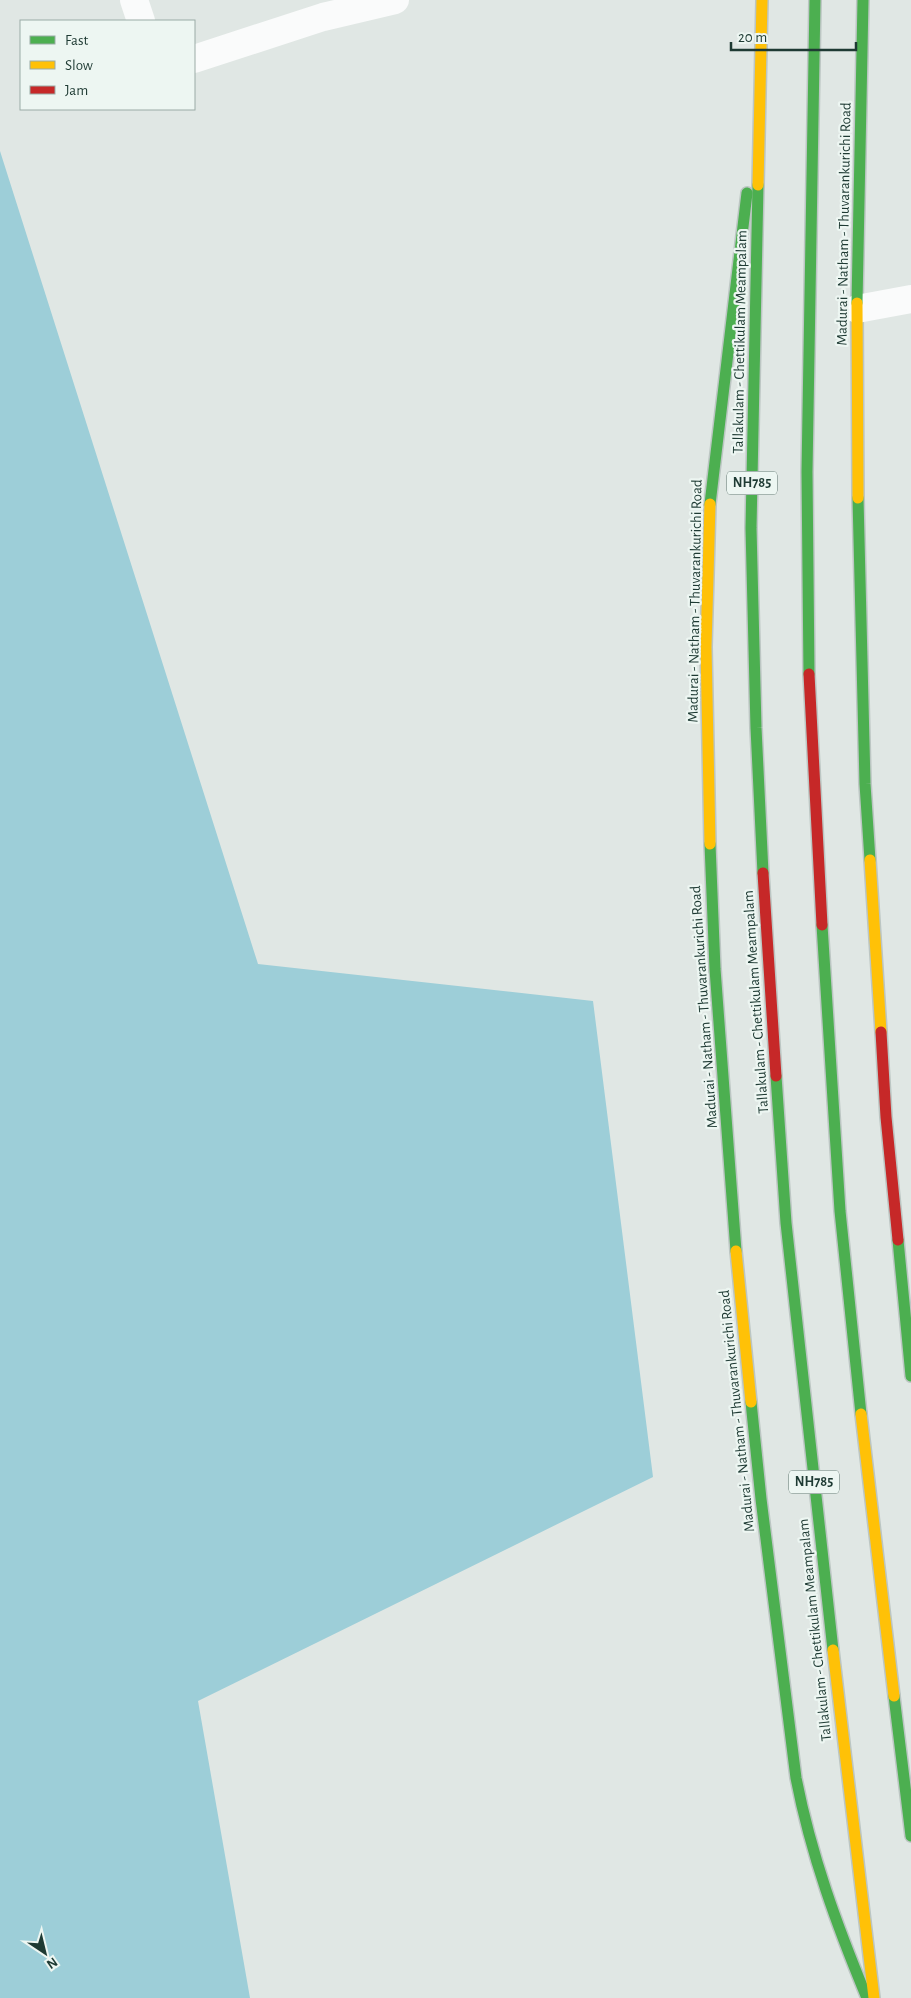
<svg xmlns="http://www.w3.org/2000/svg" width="911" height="1998" viewBox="0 0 911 1998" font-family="'Alegreya Sans',sans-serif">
	<rect width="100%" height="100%" fill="#e0e7e4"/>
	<polygon fill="#9dced8" points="0,151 258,964 593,1001 653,1477 198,1701 250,1998 0,1998"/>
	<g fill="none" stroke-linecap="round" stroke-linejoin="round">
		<g stroke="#bcc6c3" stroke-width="14">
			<g id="fast">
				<polyline points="758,185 751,528 756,728 763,873"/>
				<polyline points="857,303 863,0"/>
				<polyline points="858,498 865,784 870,860"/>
				<polyline points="710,504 747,193"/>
				<polyline points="809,674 807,472 815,0"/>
				<polyline points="710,844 715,969 736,1251"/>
				<polyline points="822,925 840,1211 861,1414"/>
				<polyline points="776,1076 786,1223 833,1650"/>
				<polyline points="898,1240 911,1376"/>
				<path d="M751 1402 761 1499 796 1778C811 1855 837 1926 867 1998"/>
				<polyline points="894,1696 911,1836"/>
			</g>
		</g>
		<g stroke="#bcc6c3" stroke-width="14">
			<g id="slow">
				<polyline points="758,185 762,0"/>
				<polyline points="857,303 858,498"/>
				<polyline points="710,844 706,647 710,504"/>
				<polyline points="870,860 881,1032"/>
				<polyline points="736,1251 751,1402"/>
				<polyline points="861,1414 894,1696"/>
				<polyline points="833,1650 874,1998"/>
			</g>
		</g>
		<g stroke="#bcc6c3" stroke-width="14">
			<g id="jam">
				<polyline points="809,674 822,925"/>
				<polyline points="763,873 776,1076"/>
				<polyline points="881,1032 886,1117 898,1240"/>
			</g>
		</g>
		<g stroke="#fafbfb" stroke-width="28">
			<polyline points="134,0 141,21"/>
			<polyline points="194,59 323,17 395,0"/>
			<polyline points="857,309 911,299"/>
		</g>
		<use href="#fast" stroke="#4caf50" stroke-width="11"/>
		<use href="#slow" stroke="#ffc107" stroke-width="11"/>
		<use href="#jam" stroke="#c62828" stroke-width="11"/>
	</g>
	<g text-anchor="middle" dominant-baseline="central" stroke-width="4.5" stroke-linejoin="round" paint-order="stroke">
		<g fill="#edf6f2" stroke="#5c726c" stroke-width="1">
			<rect x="727" y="471.5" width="50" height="23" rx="4"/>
			<rect x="789" y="1470.5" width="50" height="23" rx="4"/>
		</g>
		<g font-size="14" font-weight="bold" fill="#1e3a33">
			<text x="752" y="483">NH785</text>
			<text x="814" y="1482">NH785</text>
		</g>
		<g font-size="15" fill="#1e3a33" stroke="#edf6f2">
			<text transform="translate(844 224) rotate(-89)">Madurai - Natham - Thuvarankurichi Road</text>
			<text transform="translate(740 342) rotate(-89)">Tallakulam - Chettikulam Meampalam</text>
			<text transform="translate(695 601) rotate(-89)">Madurai - Natham - Thuvarankurichi Road</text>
			<text transform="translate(756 1002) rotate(-94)">Tallakulam - Chettikulam Meampalam</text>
			<text transform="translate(704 1007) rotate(-94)">Madurai - Natham - Thuvarankurichi Road</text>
			<text transform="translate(737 1411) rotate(-96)">Madurai - Natham - Thuvarankurichi Road</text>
			<text transform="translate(815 1630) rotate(-96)">Tallakulam - Chettikulam Meampalam</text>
		</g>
	</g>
	<rect x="20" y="20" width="175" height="90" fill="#edf6f2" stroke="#9aaba6"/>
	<rect x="30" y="36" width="25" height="8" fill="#4caf50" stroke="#9aaba6"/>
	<text x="65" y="45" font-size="15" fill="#1e3a33">Fast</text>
	<rect x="30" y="61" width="25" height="8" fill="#ffc107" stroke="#9aaba6"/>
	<text x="65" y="70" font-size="15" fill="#1e3a33">Slow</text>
	<rect x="30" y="86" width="25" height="8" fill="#c62828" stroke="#9aaba6"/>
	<text x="65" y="95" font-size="15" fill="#1e3a33">Jam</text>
	<g transform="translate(45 1953) rotate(145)" stroke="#edf6f2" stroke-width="4" paint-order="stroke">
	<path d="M0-4L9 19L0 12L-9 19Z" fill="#1e3a33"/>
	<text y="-8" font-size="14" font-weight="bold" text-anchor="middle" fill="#1e3a33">N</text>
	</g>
	<path d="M731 42v8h125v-8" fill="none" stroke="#1e3a33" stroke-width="2.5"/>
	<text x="738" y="42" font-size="15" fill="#1e3a33" stroke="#edf6f2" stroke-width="4" paint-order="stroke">20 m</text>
</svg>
